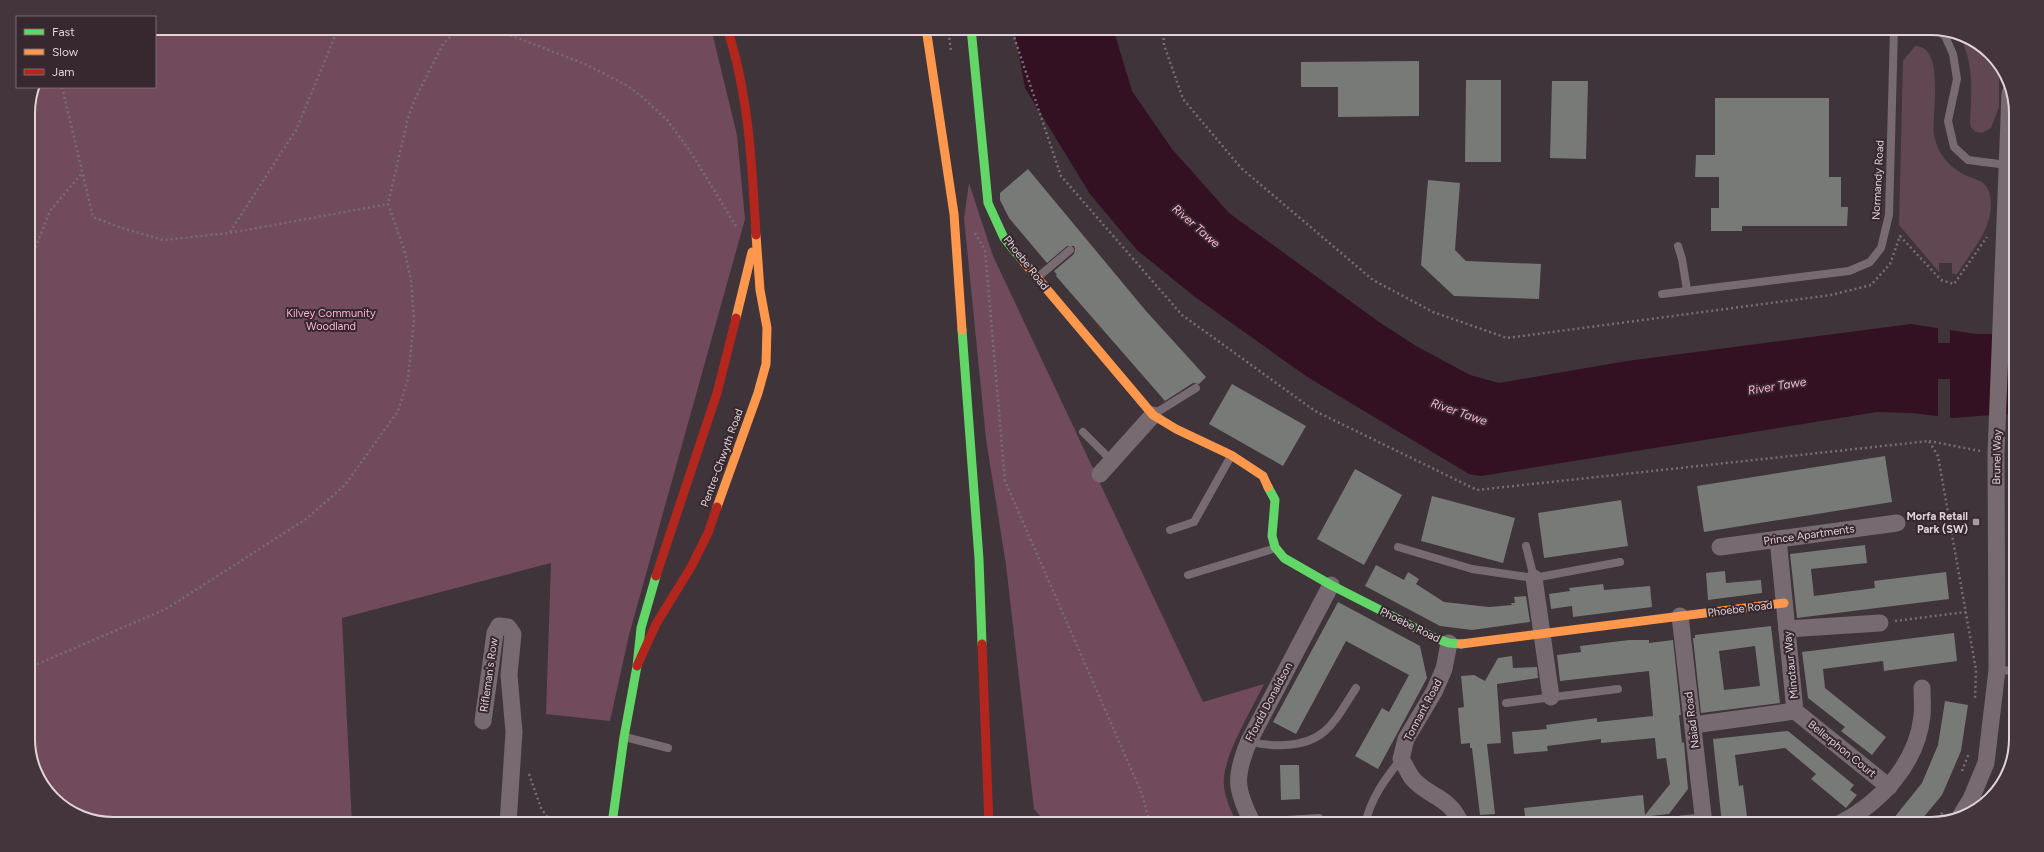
<svg xmlns="http://www.w3.org/2000/svg" width="2044" height="852" viewBox="0 0 2044 852" font-family="Figtree,sans-serif">
	<rect width="100%" height="100%" fill="#3e3439"/>
	<g fill="#614752">
		<path d="M1959 34H1963L1999 64V107L1991 128 1982 133 1976 132 1971 127 1970 122C1972 90 1974 63 1959 34Z"/>
		<path d="M1915 46C1946 46 1931 115 1934 135 1938 155 1950 168 1967 176 1972 178 1980 180 1984 184 1995 195 1991 217 1985 230 1978 245 1966 260 1957 274H1952V263H1939V272L1899 225 1903 61Z"/>
	</g>
	<g fill="#714a5c">
		<polygon points="155,28 711,28 737,135 745,219 629,635 610,721 546,714 551,563 342,618 352,824 113,824 81,818 45,790 28,745 28,108 33,87 155,87"/>
		<path d="M969 183 993 256 1203 702 1264 684C1252 709 1227 750 1224 777 1222 793 1231 810 1237 824H1047L1034 809 1006 565 986 439 964 218Z"/>
	</g>
	<polygon fill="#331123" points="1014,28 1113,28 1132,91 1172,149 1229,213 1379,322 1416,346 1470,375 1499,383 1627,361 1911,324 1976,334 2016,334 2016,413 1954,418 1912,413 1877,412 1481,476 1469,474 1306,376 1195,297 1137,250 1090,194 1025,88"/>
	<g fill="#3e3439">
		<polygon points="1938,326 1950,328 1950,343 1938,343"/>
		<polygon points="1938,379 1950,379 1950,420 1938,418"/>
	</g>
	<g fill="#777a77" fill-rule="evenodd">
		<polygon points="1419,61 1419,116 1338,117 1338,87 1301,87 1301,62"/>
		<polygon points="1466,80 1501,80 1501,162 1465,162"/>
		<polygon points="1552,81 1588,81 1586,159 1550,158"/>
		<polygon points="1715,98 1829,98 1829,177 1841,177 1841,207 1848,207 1847,226 1742,226 1742,231 1711,231 1711,208 1719,208 1719,177 1695,177 1696,155 1715,155"/>
		<polygon points="1028,169 1146,311 1206,377 1199,384 1193,383 1165,401 1056,276 1057,275 1054,271 1074,254 1075,249 1074,246 1067,246 1047,263 1009,218 1000,200 1000,193"/>
		<polygon points="1428,180 1460,183 1455,250 1466,261 1541,264 1539,299 1454,296 1421,265"/>
		<polygon points="1232,384 1306,426 1283,466 1209,424"/>
		<polygon points="1885,456 1892,502 1704,532 1697,486"/>
		<polygon points="1355,469 1402,495 1364,565 1317,539"/>
		<polygon points="1432,496 1515,518 1503,563 1421,541"/>
		<polygon points="1621,500 1628,546 1544,558 1538,513"/>
		<polygon points="1865,545 1867,563 1811,569 1814,596 1875,588 1874,581 1946,572 1949,599 1797,618 1790,554"/>
		<polygon points="1376,565 1404,580 1408,572 1419,579 1416,584 1444,602 1489,607 1512,605 1511,603 1515,603 1514,597 1526,596 1530,622 1472,630 1440,626 1365,586"/>
		<polygon points="1725,571 1726,583 1761,580 1762,593 1708,600 1706,573"/>
		<polygon points="1603,584 1604,590 1650,586 1652,607 1573,617 1572,606 1551,609 1549,594 1570,591 1569,588"/>
		<polygon points="1338,602 1420,646 1427,678 1378,769 1355,756 1382,708 1389,712 1409,675 1346,641 1296,734 1273,722"/>
		<path d="M1771 626 1780 703 1701 713 1693 638H1695V635ZM1755 646 1760 686 1724 690 1719 651Z"/>
		<polygon points="1954,633 1957,661 1884,671 1883,661 1823,669 1825,688 1886,737 1872,755 1841,731 1845,727 1808,698 1802,652"/>
		<polygon points="1629,640 1649,640 1649,643 1673,640 1681,715 1679,715 1682,743 1684,742 1688,789 1669,814 1578,824 1526,824 1524,808 1643,795 1645,815 1670,784 1666,758 1657,759 1655,738 1601,743 1601,739 1547,746 1548,751 1514,754 1512,732 1547,729 1546,725 1597,718 1597,722 1653,716 1649,671 1560,681 1557,655 1581,652 1580,646"/>
		<polygon points="1512,656 1513,668 1537,667 1538,678 1497,684 1501,743 1487,744 1495,814 1480,815 1472,748 1470,748 1470,743 1461,744 1458,708 1464,707 1461,676 1474,675 1485,681 1498,658"/>
		<polygon points="1945,701 1968,705 1961,751 1942,795 1918,824 1889,824 1922,783 1938,745"/>
		<polygon points="1788,731 1854,785 1850,790 1857,795 1846,808 1811,779 1816,774 1785,748 1735,755 1739,786 1743,785 1748,824 1722,824 1713,739"/>
		<polygon points="1280,765 1299,765 1300,799 1281,800"/>
	</g>
	<g fill="none" stroke-linecap="round" stroke-linejoin="round">
		<g stroke="#786e72" stroke-width="2.5" stroke-dasharray="2 3" stroke-linecap="butt">
			<polyline points="948,28 951,51"/>
			<polyline points="1011,28 1061,176 1182,315 1315,411 1477,490 1929,441 1938,456 1976,670 1975,699"/>
			<polyline points="1163,28 1164,45 1183,99 1241,168 1373,280 1433,312 1507,338 1831,295 1871,285 1890,264 1900,236 1941,280 1954,284 1987,237"/>
			<polyline points="62,87 93,217 122,228 163,240 230,233 388,204"/>
			<polyline points="230,232 296,130 334,39 333,28"/>
			<polyline points="975,233 985,250 1005,481 1142,794 1150,824"/>
			<polyline points="28,266 50,211 82,173"/>
			<polyline points="1929,441 1980,451"/>
			<polyline points="1895,621 1966,612"/>
			<polyline points="28,668 166,609 306,519 345,485 398,411 408,379 414,320 411,280 404,249 388,204 407,122 414,101 443,44 452,35 461,30 484,29 502,32 585,64 628,86 641,96 667,120 690,151 736,226"/>
			<polyline points="2009,714 2016,715"/>
			<polyline points="1962,771 1969,753"/>
			<polyline points="529,774 541,808 552,824"/>
			<polyline points="1936,823 1944,810"/>
		</g>
		<g stroke="#776a70" stroke-width="8">
			<polyline points="1936,29 1945,36 1953,54 1957,79 1948,121 1954,147 1968,160 2007,165"/>
			<polyline points="1275,32 1423,28"/>
			<polyline points="1678,246 1682,259 1687,290"/>
			<polyline points="1038,277 1070,250"/>
			<polyline points="1662,294 1849,271 1870,262 1881,248 1889,215 1894,28"/>
			<polyline points="1154,414 1196,388"/>
			<polyline points="1083,432 1112,461"/>
			<polyline points="1170,530 1194,522 1231,456"/>
			<polyline points="1526,546 1534,578"/>
			<polyline points="1398,547 1472,569 1534,578 1620,562"/>
			<polyline points="1188,575 1276,548"/>
			<polyline points="1997,670 2016,671"/>
			<polyline points="1506,703 1618,689"/>
			<polyline points="625,737 668,748"/>
			<path d="M1249 741C1262 745 1271 746 1285 745 1327 743 1335 720 1356 688"/>
			<polyline points="1252,822 1319,818"/>
			<path d="M1365 824C1371 798 1385 779 1401 759"/>
		</g>
		<g stroke="#776a70" stroke-width="17">
			<polyline points="1100,474 1153,415"/>
			<polyline points="1778,539 1795,711"/>
			<polyline points="1720,547 1897,523"/>
			<polyline points="1534,578 1551,697"/>
			<polyline points="1680,616 1704,824"/>
			<polyline points="1787,629 1880,623"/>
			<path d="M1449 643 1444 669 1434 692 1406 739 1401 759C1405 765 1408 772 1412 778 1429 798 1449 795 1461 824"/>
			<polyline points="1795,711 1889,787"/>
			<polyline points="483,721 495,633 499,626 508,627 513,634 509,675 514,732 508,824"/>
			<polyline points="1693,725 1795,711"/>
			<polyline points="1961,815 1971,799 1986,763 1997,670 1996,454 2010,93"/>
			<path d="M1253 824C1235 789 1234 777 1249 741L1331 585"/>
			<polyline points="1681,824 1704,822"/>
			<path d="M1839 824C1880 803 1917 764 1922 716 1923 707 1922 697 1922 688"/>
		</g>
		<g stroke="#63d668" stroke-width="9">
			<polyline points="971,28 988,203 1004,238 1023,261"/>
			<polyline points="962,330 979,559 982,644"/>
			<polyline points="1268,487 1275,500 1272,536 1275,547 1284,558 1331,585 1435,638 1449,643 1461,644"/>
			<polyline points="612,824 624,737 637,666 641,628 656,576"/>
		</g>
		<g stroke="#ff974d" stroke-width="9">
			<polyline points="926,28 954,214 962,330"/>
			<polyline points="1023,261 1153,415 1176,429 1231,455 1263,476 1268,487"/>
			<polyline points="736,318 752,252"/>
			<polyline points="717,507 758,393 766,364 767,328 760,290 756,235"/>
			<polyline points="1461,644 1784,603"/>
		</g>
		<g stroke="#b3261e" stroke-width="9">
			<path d="M727 28C749 95 752 165 756 235"/>
			<polyline points="656,576 717,393 736,318"/>
			<polyline points="982,644 989,824"/>
			<polyline points="637,666 656,624 691,567 708,533 717,507"/>
		</g>
	</g>
	<rect fill="#a79ca0" stroke="#37272e" stroke-width="1.5" x="1972" y="518" width="8" height="8" rx="2"/>
	<g text-anchor="middle" dominant-baseline="central" stroke-width="4" stroke-linejoin="round" paint-order="stroke">
		<g font-size="11" fill="#dfd4d8" stroke="#37272e">
			<text transform="translate(1878 180) rotate(-87)">Normandy Road</text>
			<text transform="translate(1026 263) rotate(52)">Phoebe Road</text>
			<text transform="translate(1997 457) rotate(-89)">Brunel Way</text>
			<text transform="translate(722 458) rotate(-70)">Pentre-Chwyth Road</text>
			<text transform="translate(1809 535) rotate(-8)">Prince Apartments</text>
			<text transform="translate(1740 609) rotate(-7)">Phoebe Road</text>
			<text transform="translate(1410 625) rotate(26)">Phoebe Road</text>
			<text transform="translate(1791 665) rotate(-96)">Minotaur Way</text>
			<text transform="translate(489 675) rotate(-82)">Rifleman's Row</text>
			<text transform="translate(1269 702) rotate(-62)">Ffordd Donaldson</text>
			<text transform="translate(1423 710) rotate(-62)">Tonnant Road</text>
			<text transform="translate(1692 720) rotate(-97)">Naiad Road</text>
			<text transform="translate(1842 749) rotate(39)">Bellerphon Court</text>
		</g>
		<g font-size="11" fill="#fbb2d2" stroke="#37272e">
			<text x="331" y="313">Kilvey Community<tspan x="331" dy="13">Woodland</tspan></text>
		</g>
		<g font-size="11" font-weight="bold" fill="#dfd4d8" stroke="#37272e" text-anchor="end">
			<text x="1968" y="516">Morfa Retail<tspan x="1968" dy="13">Park (SW)</tspan></text>
		</g>
		<g font-size="12" font-style="italic" fill="#feb5d6" stroke="#37272e">
			<text transform="translate(1196 226) rotate(41)">River Tawe</text>
			<text transform="translate(1777 386) rotate(-9)">River Tawe</text>
			<text transform="translate(1459 412) rotate(19)">River Tawe</text>
		</g>
	</g>
	<path d="M0 0H2044V852H0ZM113 35H1931A78 78 0 0 1 2009 113V739A78 78 0 0 1 1931 817H113A78 78 0 0 1 35 739V113A78 78 0 0 1 113 35Z" fill="#44353c" fill-rule="evenodd"/>
	<path fill="none" stroke="#dfd4d8" stroke-width="2" d="M113 35H1931A78 78 0 0 1 2009 113V739A78 78 0 0 1 1931 817H113A78 78 0 0 1 35 739V113A78 78 0 0 1 113 35Z"/>
	<rect x="16" y="16" width="140" height="72" fill="#37272e" stroke="#7a6c72"/>
	<rect x="24" y="29" width="20" height="6" fill="#63d668" stroke="#7a6c72"/>
	<text x="52" y="36" font-size="12" fill="#dfd4d8">Fast</text>
	<rect x="24" y="49" width="20" height="6" fill="#ff974d" stroke="#7a6c72"/>
	<text x="52" y="56" font-size="12" fill="#dfd4d8">Slow</text>
	<rect x="24" y="69" width="20" height="6" fill="#b3261e" stroke="#7a6c72"/>
	<text x="52" y="76" font-size="12" fill="#dfd4d8">Jam</text>
</svg>
